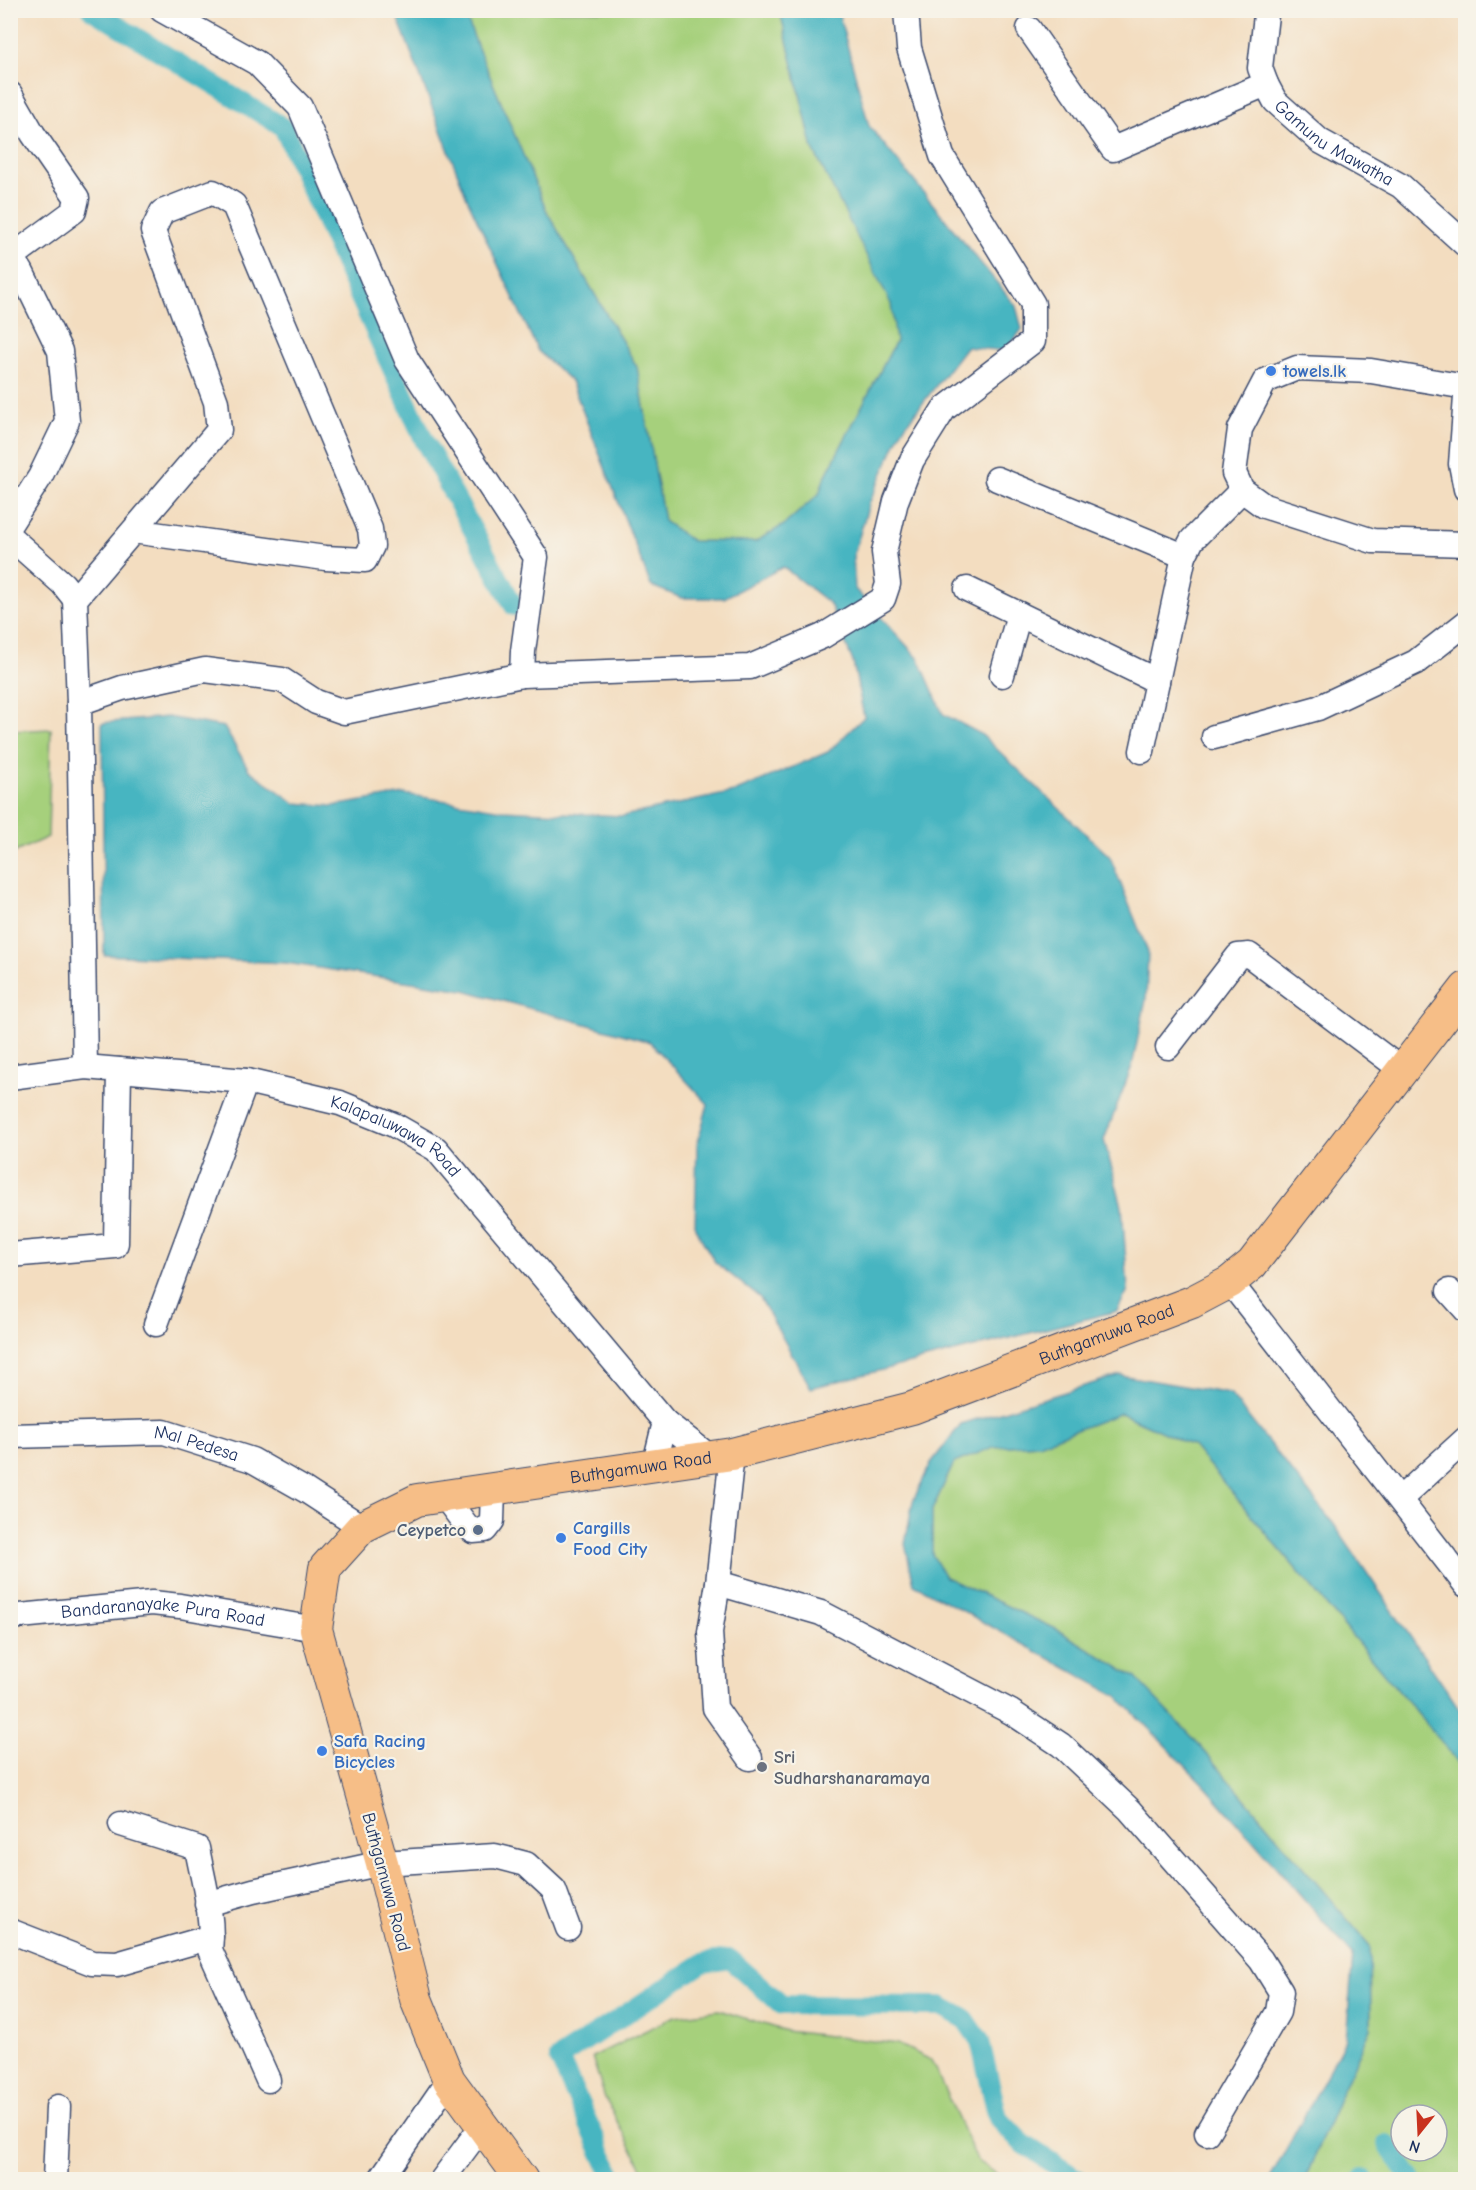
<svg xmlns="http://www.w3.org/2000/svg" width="1476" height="2190" viewBox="0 0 1476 2190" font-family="'Comic Neue',sans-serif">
	<rect width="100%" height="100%" fill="#f7f3e8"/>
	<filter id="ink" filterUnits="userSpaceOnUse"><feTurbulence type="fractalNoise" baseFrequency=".0167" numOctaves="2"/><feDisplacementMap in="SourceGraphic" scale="12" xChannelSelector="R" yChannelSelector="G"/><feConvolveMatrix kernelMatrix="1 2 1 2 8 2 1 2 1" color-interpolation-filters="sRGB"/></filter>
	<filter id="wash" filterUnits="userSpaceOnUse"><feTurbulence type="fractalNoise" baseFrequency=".008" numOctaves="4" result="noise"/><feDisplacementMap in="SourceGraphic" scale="24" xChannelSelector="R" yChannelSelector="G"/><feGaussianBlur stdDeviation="1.35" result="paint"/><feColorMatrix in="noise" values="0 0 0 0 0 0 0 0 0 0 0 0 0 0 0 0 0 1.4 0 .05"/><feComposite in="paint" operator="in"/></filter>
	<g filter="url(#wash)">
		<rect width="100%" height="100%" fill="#f3ddc0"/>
		<g fill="#a6d07b" stroke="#60806c" stroke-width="1.5" fill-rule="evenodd">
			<polygon points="464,11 780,11 813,149 892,304 896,341 824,479 819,494 784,525 755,542 692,541 664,521 637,367 547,212 478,48"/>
			<polygon points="51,729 48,837 11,854 11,731"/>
			<path d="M1121 1413 1193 1446 1465 1770V2179H1305L1343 2089 1371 2028 1370 1946 1194 1739 1135 1677 1056 1629 945 1577 932 1554V1510L954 1463 993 1447 1039 1444ZM1401 2115H1437V2151H1401Z"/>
			<polygon points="719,2010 786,2031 898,2044 931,2060 977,2160 1004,2179 648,2179 605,2098 592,2057 675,2016"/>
		</g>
		<g fill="#46b5c1" stroke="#307290" stroke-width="1.5">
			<polygon points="395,11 464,11 478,48 547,212 637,367 664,521 692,541 755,542 784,525 819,494 824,479 896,341 891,304 813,149 780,11 838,11 869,126 1016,306 1022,329 1006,351 966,347 902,430 869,504 853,557 855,589 919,659 943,714 981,734 1110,857 1148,952 1146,1000 1132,1066 1104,1140 1122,1206 1128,1290 1117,1311 811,1388 760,1298 715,1262 695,1228 697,1144 708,1104 650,1042 464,990 286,963 104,955 102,723 167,717 224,727 249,770 295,803 333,806 404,794 502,810 623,816 734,792 828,752 864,717 853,662 830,604 783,567 724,598 682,598 651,586 571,381 538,351 467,198"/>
			<polygon points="1120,1375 1230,1394 1333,1523 1465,1717 1465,1770 1193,1446 1121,1413 1039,1444 993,1447 954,1463 932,1510 932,1554 945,1577 1056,1629 1135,1677 1194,1739 1370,1946 1371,2028 1343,2089 1305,2179 1270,2179 1346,2039 1353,1955 1206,1787 1117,1696 914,1584 905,1544 913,1501 931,1463 961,1424"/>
		</g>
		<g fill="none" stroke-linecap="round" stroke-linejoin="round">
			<g stroke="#46b5c1" stroke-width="20">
				<polyline points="92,10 283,127 425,442 514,606"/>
				<polyline points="1387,2144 1412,2180"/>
				<polyline points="1363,2178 1364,2180"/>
				<polyline points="614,2180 559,2058 703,1963 730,1959 782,2005 941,2006 965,2019 980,2041 998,2118 1022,2143 1079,2180"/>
			</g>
		</g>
	</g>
	<g filter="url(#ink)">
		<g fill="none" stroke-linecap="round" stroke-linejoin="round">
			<g stroke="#3b496d" stroke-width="27">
				<g id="minor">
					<polyline points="162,10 257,63 300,107 407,360 536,557 523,651 522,675"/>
					<path id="s1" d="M1264 10 1266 15 1260 68 1266 84 1275 101 1320 141 1401 186 1466 245"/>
					<polyline points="1029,29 1113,149 1266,84"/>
					<polyline points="10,94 33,134 77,198 74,211 13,256"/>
					<polyline points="10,254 21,271 60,351 67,421 40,477 10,524"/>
					<polyline points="1466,387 1371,371 1297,368 1265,381 1240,429 1234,473 1242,490 1264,506 1373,541 1466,544"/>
					<polyline points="1466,397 1461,464 1466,489"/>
					<polyline points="997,479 1184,556"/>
					<polyline points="10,537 63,584 75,599"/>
					<polyline points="967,589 1157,681"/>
					<polyline points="1002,675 1019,614"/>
					<polyline points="79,703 122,688 205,670 282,680 316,702 344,712 522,675 750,667 823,636 883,599 888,584 884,552 896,501 912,460 944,409 1033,341 1033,304 942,156 909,48 906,10"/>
					<polyline points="1214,737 1318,708 1416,662 1466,623"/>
					<polyline points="1142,751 1184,556 1192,540 1242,490"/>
					<polyline points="1168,1047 1238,956 1249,955 1402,1070"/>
					<polyline points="85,1067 79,703 75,599 219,430 216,402 153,231 162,212 213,192 234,205 370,529 372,546 365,560 325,558 133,531"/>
					<path id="s2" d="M10 1077 85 1067 246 1081 340 1103 394 1125 436 1149 665 1422 710 1457"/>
					<polyline points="10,1255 115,1246 116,1243 119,1070"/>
					<polyline points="1230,1282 1466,1585"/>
					<polyline points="1449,1291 1466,1310"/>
					<polyline points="156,1324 246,1081"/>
					<path id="s3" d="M10 1436 164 1432 252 1460 305 1490 362 1527"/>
					<polyline points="732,1454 718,1583 710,1632 715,1708 750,1758"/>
					<polyline points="654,1467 665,1422"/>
					<polyline points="445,1497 466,1525 473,1531 485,1530 492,1521 493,1490"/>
					<polyline points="1400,1499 1466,1439"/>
					<polyline points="718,1583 821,1613 1011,1712 1061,1745 1130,1810 1261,1960 1281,1992 1278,2012 1207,2133"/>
					<path id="s4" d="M10 1617 152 1603 180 1606 316 1629"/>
					<path d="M121 1824 197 1848C203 1881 214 1916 210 1950L268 2080"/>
					<polyline points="207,1904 253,1891 382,1863 495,1856 526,1864 554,1890 568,1928"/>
					<polyline points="10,1931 92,1963 117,1964 211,1937"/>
					<polyline points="55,2180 58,2107"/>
					<polyline points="380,2180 449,2080"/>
					<polyline points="442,2180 482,2126"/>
				</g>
			</g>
			<g stroke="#3b496d" stroke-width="34">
				<g id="major">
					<path id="s5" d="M522 2180 449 2080 416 1999 382 1863 316 1629 325 1568 362 1527 417 1500 732 1454 912 1408 1192 1302 1230 1282 1252 1264 1466 988"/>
				</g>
			</g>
			<use href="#minor" stroke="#fff" stroke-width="24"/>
			<use href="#major" stroke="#f6be87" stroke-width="32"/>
		</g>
	</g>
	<g fill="#3f7fe0" stroke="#f7f3e8" stroke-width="2">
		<circle cx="1271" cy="371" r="6"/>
		<circle cx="561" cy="1538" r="6"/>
		<circle cx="322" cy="1751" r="6"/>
	</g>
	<circle fill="#5c6f8a" stroke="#f7f3e8" stroke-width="2" cx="478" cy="1530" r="6"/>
	<circle fill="#6b7280" stroke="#f7f3e8" stroke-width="2" cx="762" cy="1767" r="6"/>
	<g text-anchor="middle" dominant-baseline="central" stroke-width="4.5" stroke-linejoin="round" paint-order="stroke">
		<g font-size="18" fill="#1b2f5e" stroke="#f7f3e8">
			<text stroke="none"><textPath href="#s1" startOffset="168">Gamunu Mawatha</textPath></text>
			<text stroke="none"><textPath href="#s2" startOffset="399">Kalapaluwawa Road</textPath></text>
			<text stroke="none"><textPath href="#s5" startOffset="1485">Buthgamuwa Road</textPath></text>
			<text stroke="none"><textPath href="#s3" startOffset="188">Mal Pedesa</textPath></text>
			<text stroke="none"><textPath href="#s5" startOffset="999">Buthgamuwa Road</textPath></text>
			<text stroke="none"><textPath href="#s4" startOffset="154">Bandaranayake Pura Road</textPath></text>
			<text transform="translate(386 1882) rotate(75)">Buthgamuwa Road</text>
		</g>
		<g font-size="18" font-weight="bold" fill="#366cbe" stroke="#f7f3e8" text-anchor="start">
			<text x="1283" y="371">towels.lk</text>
			<text x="573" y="1528">Cargills<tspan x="573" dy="21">Food City</tspan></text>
			<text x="334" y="1741">Safa Racing<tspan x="334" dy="21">Bicycles</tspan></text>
		</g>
		<g font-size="18" font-weight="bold" fill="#4e5e75" stroke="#f7f3e8" text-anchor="end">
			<text x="466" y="1530">Ceypetco</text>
		</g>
		<g font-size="18" font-weight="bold" fill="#5b616d" stroke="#f7f3e8" text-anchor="start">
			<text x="774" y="1757">Sri<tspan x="774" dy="21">Sudharshanaramaya</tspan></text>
		</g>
	</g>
	<rect width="1476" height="2190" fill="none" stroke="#f7f3e8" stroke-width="36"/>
	<g transform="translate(1419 2133) rotate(198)"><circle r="28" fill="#f7f3e8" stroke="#9fa5b1" stroke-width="1.5"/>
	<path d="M0-4.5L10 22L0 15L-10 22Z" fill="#c8321e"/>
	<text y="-9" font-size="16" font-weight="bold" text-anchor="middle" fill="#1b2f5e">N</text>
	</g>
</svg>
